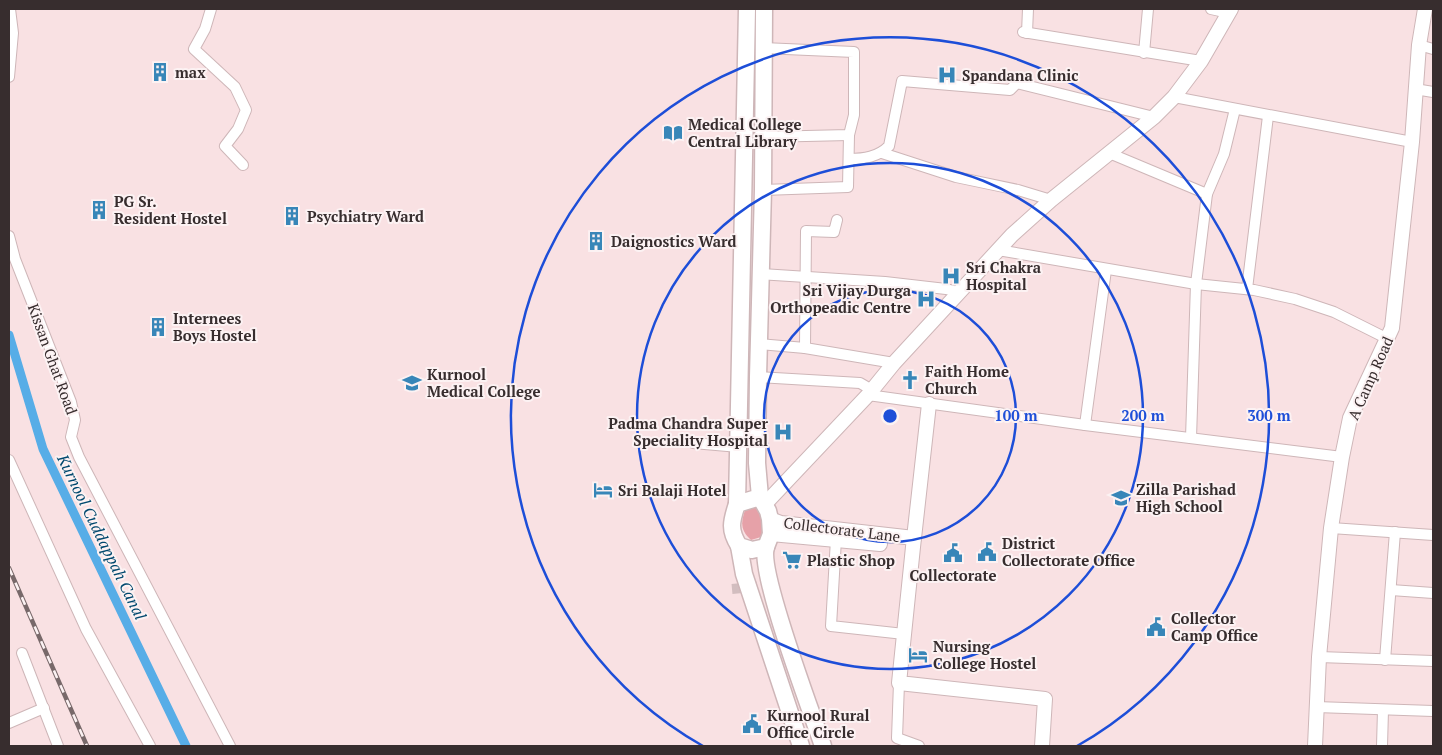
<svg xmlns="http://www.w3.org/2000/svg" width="1442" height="755" viewBox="0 0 1442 755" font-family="'PT Serif',serif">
	<rect width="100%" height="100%" fill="#f9e1e3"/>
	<path fill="#e6a1a8" d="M751 507 756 508 764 522 761 537 751 540C740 530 741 522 745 510Z"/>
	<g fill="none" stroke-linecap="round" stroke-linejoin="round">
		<polyline stroke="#57ade7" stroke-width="9" points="9,335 43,449 186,746"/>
		<polyline stroke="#d2bdbf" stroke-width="10" stroke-dasharray="10 5" stroke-linecap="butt" points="732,589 776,585"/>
		<g stroke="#ceb6b8" stroke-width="12">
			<g id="street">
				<polyline points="211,9 205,29 194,49 235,87 246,110 238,129 225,146 243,165"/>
				<polyline points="1211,9 1229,13"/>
				<polyline points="1023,32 1201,61"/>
				<polyline points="1027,33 1028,9"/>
				<polyline points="1419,45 1433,49"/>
				<polyline points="763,48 854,52 854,115 849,135 763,137"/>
				<polyline points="1144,53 1148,9"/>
				<polyline points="9,77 13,33 10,9"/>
				<polyline points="1415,89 1433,92"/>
				<polyline points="1174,97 1412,142"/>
				<polyline points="882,153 956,177 1018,190 1051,200"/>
				<polyline points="1109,153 1207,194 1196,284 1191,438"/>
				<path d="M849 159C864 159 878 157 889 146L902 81 1010 90 1017 83 1154 117"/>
				<polyline points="763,190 848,187 849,135"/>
				<polyline points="1207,194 1224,154 1235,109"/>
				<polyline points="837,220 834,232 806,231 805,348 894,363"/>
				<polyline points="9,236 15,259 71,402 75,420 71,437 79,457 230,746"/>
				<polyline points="998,250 1196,284 1254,290 1295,299 1334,312 1386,338"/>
				<polyline points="760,274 885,282 946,289 958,292"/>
				<polyline points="1247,289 1268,116"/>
				<polyline points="759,344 805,348"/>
				<polyline points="758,377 860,383 872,390"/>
				<polyline points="868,395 1085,425 1342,457"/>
				<polyline points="1085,425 1106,270"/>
				<polyline points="693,443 739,447"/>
				<polyline points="9,460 86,629 150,746"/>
				<polyline points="1331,528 1433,535"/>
				<polyline points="836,539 831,626 904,634"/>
				<polyline points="1391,590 1433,593"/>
				<polyline points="22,653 58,746"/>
				<polyline points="1319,657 1433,661"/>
				<polyline points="1385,660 1395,532"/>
				<polyline points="899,683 897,738 919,746"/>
				<polyline points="1316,707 1433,711"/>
				<polyline points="9,723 44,708"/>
				<polyline points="1382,746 1383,710"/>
			</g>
		</g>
		<g stroke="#ceb6b8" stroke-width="16">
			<g id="secondary">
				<polyline points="929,404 913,547 899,683 1045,699 1042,746"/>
				<polyline points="765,504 868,395 894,363 1012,235 1051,200 1154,117 1174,97 1201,61 1231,9"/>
				<polyline points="770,519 781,523 914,538"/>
				<polyline points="771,534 880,544"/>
				<polyline points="1315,746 1319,657 1331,528 1342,457 1350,418 1392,328 1412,142 1419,45 1425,9"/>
			</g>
		</g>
		<g stroke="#ceb6b8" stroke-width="19">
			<g id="primary">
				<path d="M760 497 737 504C731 522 729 530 739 546L752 550 766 547 771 534 770 519 768 511 760 497 757 463 758 377 763 190 764 9"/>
				<polyline points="737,504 747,9"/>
				<polyline points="739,546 744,574 801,746"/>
				<path d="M766 547C758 572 812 713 823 746"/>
			</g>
		</g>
		<use href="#street" stroke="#fff" stroke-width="10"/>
		<use href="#secondary" stroke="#fff" stroke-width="14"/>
		<use href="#primary" stroke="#fff" stroke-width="16"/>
		<g stroke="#78696a" stroke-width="4.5">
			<polyline id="rail" points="9,568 87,746"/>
		</g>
		<use href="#rail" stroke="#fcf2f3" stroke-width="2.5" stroke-dasharray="8" stroke-linecap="butt"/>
	</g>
	<g fill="none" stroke="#1d4ed8" stroke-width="2.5">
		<circle cx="890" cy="416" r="126"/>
		<circle cx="890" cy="416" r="253"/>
		<path d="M703 746A379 379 0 1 1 1077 746"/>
	</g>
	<defs>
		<g id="building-bare" transform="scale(1.5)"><path d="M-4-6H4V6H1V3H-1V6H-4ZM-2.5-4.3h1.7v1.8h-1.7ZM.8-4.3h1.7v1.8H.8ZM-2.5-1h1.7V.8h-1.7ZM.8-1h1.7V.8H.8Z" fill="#3886b8" stroke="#fcf2f3" stroke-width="2.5" paint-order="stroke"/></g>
		<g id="hospital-bare" transform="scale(1.5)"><path d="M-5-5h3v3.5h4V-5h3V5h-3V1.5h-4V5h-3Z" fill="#3886b8" stroke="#fcf2f3" stroke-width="2.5" paint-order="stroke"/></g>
		<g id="library-bare" transform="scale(1.5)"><path d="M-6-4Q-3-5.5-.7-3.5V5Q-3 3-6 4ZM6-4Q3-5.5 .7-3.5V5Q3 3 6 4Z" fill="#3886b8" stroke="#fcf2f3" stroke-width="2.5" paint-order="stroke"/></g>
		<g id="church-bare" transform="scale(1.5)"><path d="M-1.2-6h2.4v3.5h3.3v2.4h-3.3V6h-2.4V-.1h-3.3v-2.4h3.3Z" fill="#3886b8" stroke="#fcf2f3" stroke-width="2.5" paint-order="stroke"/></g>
		<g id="university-bare" transform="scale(1.5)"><path d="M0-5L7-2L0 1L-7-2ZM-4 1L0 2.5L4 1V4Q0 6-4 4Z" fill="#3886b8" stroke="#fcf2f3" stroke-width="2.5" paint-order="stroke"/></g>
		<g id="hotel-bare" transform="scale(1.5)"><path d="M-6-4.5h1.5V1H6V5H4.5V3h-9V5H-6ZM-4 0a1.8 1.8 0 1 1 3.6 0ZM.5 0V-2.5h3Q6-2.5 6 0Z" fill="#3886b8" stroke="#fcf2f3" stroke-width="2.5" paint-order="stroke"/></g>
		<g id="school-bare" transform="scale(1.5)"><path d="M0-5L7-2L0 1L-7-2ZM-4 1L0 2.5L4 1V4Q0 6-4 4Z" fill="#3886b8" stroke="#fcf2f3" stroke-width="2.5" paint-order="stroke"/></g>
		<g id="civic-bare" transform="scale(1.5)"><path d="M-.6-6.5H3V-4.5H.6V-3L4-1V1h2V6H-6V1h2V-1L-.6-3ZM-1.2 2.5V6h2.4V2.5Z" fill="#3886b8" stroke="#fcf2f3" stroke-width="2.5" paint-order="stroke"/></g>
		<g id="supermarket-bare" transform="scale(1.5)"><path d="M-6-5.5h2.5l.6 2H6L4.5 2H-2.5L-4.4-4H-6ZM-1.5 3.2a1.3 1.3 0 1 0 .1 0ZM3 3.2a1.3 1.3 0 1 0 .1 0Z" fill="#3886b8" stroke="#fcf2f3" stroke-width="2.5" paint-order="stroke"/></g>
	</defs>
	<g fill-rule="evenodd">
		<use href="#building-bare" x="160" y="72"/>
		<use href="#hospital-bare" x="947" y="75"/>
		<use href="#library-bare" x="673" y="133"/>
		<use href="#building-bare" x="99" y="210"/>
		<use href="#building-bare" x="292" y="216"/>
		<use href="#building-bare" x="596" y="241"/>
		<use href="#hospital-bare" x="951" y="276"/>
		<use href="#hospital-bare" x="926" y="299"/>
		<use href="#building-bare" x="158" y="327"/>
		<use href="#church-bare" x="910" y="380"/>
		<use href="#university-bare" x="412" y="383"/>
		<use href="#hospital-bare" x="783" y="432"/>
		<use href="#hotel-bare" x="603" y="490"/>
		<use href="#school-bare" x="1121" y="498"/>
		<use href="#civic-bare" x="987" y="552"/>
		<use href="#civic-bare" x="953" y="553"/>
		<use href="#supermarket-bare" x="792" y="560"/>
		<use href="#civic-bare" x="1156" y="627"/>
		<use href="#hotel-bare" x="918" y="655"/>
		<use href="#civic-bare" x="752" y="724"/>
	</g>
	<g text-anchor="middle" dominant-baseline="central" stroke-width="4" stroke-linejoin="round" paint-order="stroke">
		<g font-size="15" font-weight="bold" fill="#372d2e" stroke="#fcf2f3" text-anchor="start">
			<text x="175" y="72">max</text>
			<text x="962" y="75">Spandana Clinic</text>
			<text x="688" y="124">Medical College<tspan x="688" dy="17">Central Library</tspan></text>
			<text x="114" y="201">PG Sr.<tspan x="114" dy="17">Resident Hostel</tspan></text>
			<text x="307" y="216">Psychiatry Ward</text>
			<text x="611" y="241">Daignostics Ward</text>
			<text x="966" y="267">Sri Chakra<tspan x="966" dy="17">Hospital</tspan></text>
			<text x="911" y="290" text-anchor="end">Sri Vijay Durga<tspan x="911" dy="17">Orthopeadic Centre</tspan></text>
			<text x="173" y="318">Internees<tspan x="173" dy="17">Boys Hostel</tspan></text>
			<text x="925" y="371">Faith Home<tspan x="925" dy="17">Church</tspan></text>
			<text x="427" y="374">Kurnool<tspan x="427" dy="17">Medical College</tspan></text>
			<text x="768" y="423" text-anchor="end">Padma Chandra Super<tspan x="768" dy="17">Speciality Hospital</tspan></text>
			<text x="1136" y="489">Zilla Parishad<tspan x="1136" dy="17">High School</tspan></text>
			<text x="618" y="490">Sri Balaji Hotel</text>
			<text x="1002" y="543">District<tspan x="1002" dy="17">Collectorate Office</tspan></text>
			<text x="807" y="560">Plastic Shop</text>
			<text x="953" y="575" text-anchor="middle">Collectorate</text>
			<text x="1171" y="618">Collector<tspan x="1171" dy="17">Camp Office</tspan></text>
			<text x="933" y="646">Nursing<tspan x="933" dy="17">College Hostel</tspan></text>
			<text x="767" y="715">Kurnool Rural<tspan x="767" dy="17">Office Circle</tspan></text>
		</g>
		<g font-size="15" fill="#372d2e" stroke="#fcf2f3">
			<text transform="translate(53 359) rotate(70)">Kissan Ghat Road</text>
			<text transform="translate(1370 378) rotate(-66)">A Camp Road</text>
			<text transform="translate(842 529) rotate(7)">Collectorate Lane</text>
		</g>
		<g font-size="16" font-style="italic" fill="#00486e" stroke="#fcf2f3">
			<text transform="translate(102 537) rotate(64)">Kurnool Cuddappah Canal</text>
		</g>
	</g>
	<circle cx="890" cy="416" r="8" fill="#1d4ed8" stroke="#fcf2f3" stroke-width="2.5"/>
	<g font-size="15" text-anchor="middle" font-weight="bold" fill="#1d4ed8" stroke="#fcf2f3" stroke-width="4" stroke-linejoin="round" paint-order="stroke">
		<text x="1016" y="421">100 m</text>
		<text x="1143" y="421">200 m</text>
		<text x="1269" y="421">300 m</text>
	</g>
	<rect width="1442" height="755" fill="none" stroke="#372d2e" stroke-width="20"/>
</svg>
